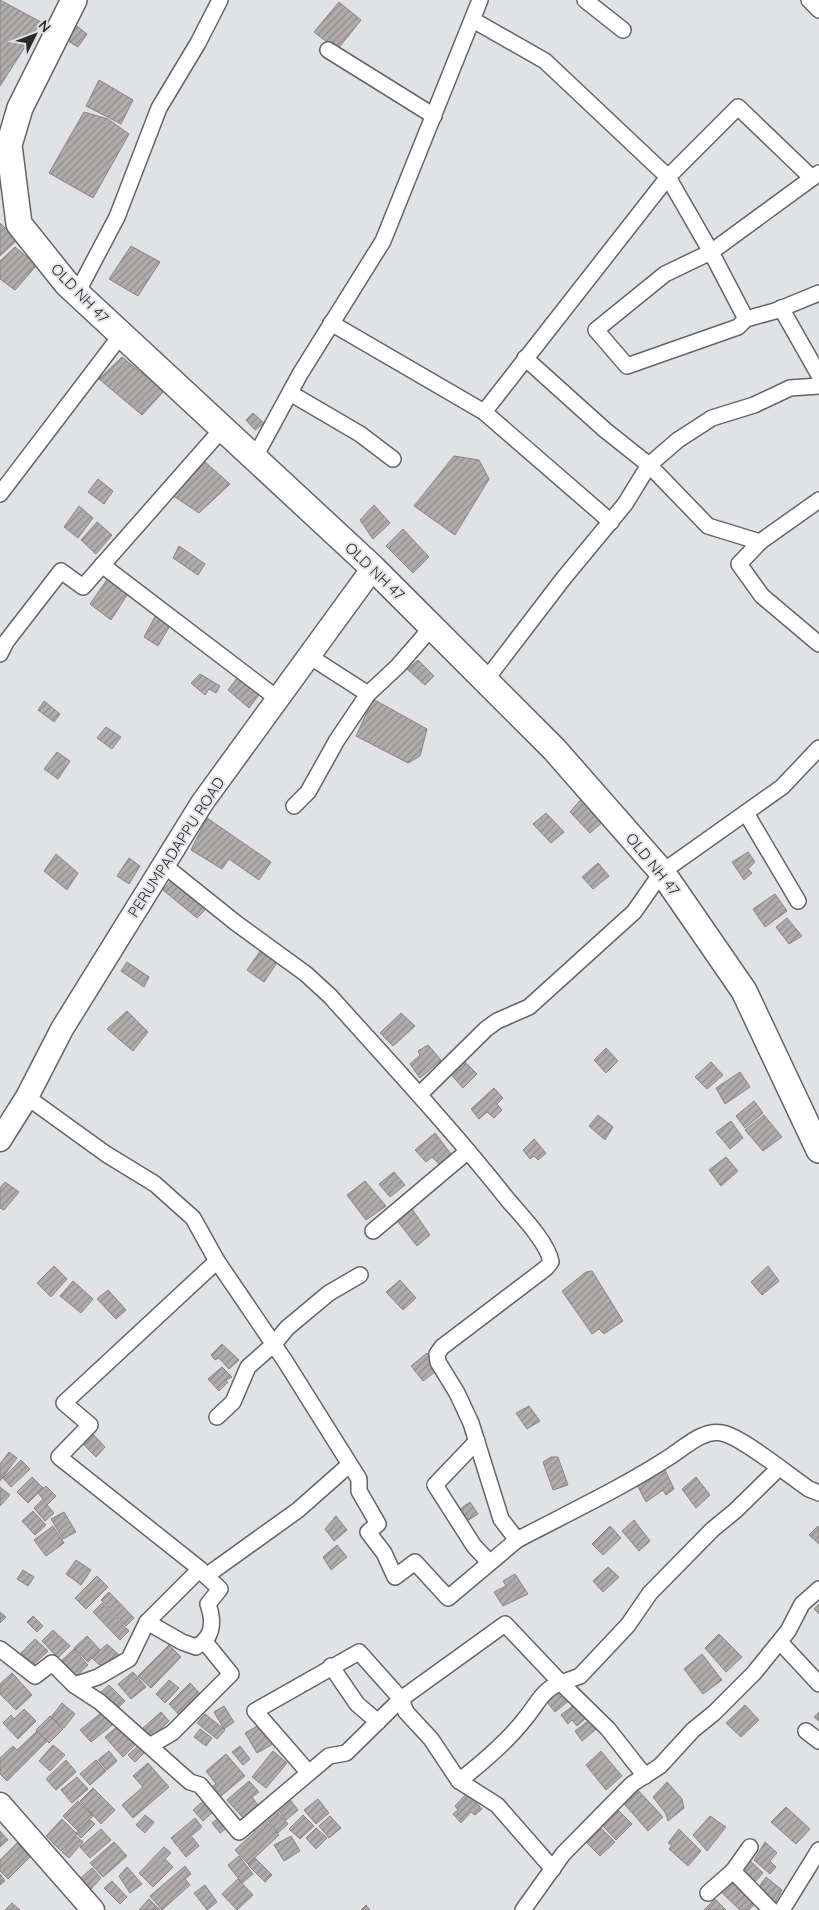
<svg xmlns="http://www.w3.org/2000/svg" width="819" height="1910" viewBox="0 0 819 1910" font-family="Quicksand,sans-serif">
	<defs>
		<pattern id="building-hatch" width="6" height="6" patternUnits="userSpaceOnUse" patternTransform="scale(1.25)"><rect width="6" height="6" fill="#b1acab"/><path d="M-1 1l2-2M0 6l6-6M5 7l2-2" fill="none" stroke="#908c8b"/></pattern>
	</defs>
	<rect width="100%" height="100%" fill="#e0e2e6"/>
	<g fill="url(#building-hatch)" stroke="#8a8584">
		<polygon points="0,0 41,22 0,86"/>
		<polygon points="339,2 361,20 337,50 314,32"/>
		<polygon points="72,22 87,34 78,47 63,38"/>
		<polygon points="99,80 133,100 121,124 86,106"/>
		<polygon points="84,112 108,119 129,134 93,198 49,173"/>
		<polygon points="0,223 17,240 0,256"/>
		<polygon points="131,246 160,262 138,296 109,279"/>
		<polygon points="15,247 37,265 15,290 0,279 0,261"/>
		<polygon points="122,357 164,391 142,415 99,379"/>
		<polygon points="253,413 264,423 255,430 246,420"/>
		<polygon points="454,456 479,460 489,479 455,535 414,506"/>
		<polygon points="204,461 230,484 199,513 172,495"/>
		<polygon points="98,479 113,491 104,504 88,492"/>
		<polygon points="374,505 390,523 373,539 360,520"/>
		<polygon points="79,506 93,518 78,538 64,527"/>
		<polygon points="97,522 112,535 96,554 81,540"/>
		<polygon points="403,529 429,557 413,573 386,546"/>
		<polygon points="179,546 205,564 198,575 173,558"/>
		<polygon points="111,574 131,589 111,620 90,604"/>
		<polygon points="158,611 174,619 158,646 144,637"/>
		<polygon points="418,660 434,676 425,685 407,669"/>
		<polygon points="200,674 220,686 216,693 209,689 205,695 191,683"/>
		<polygon points="237,678 259,695 249,708 228,690"/>
		<polygon points="373,699 427,729 420,756 408,763 356,736"/>
		<polygon points="44,701 60,714 54,722 38,710"/>
		<polygon points="106,727 121,737 112,749 97,738"/>
		<polygon points="57,752 70,761 58,779 44,769"/>
		<polygon points="583,797 605,820 590,833 570,812"/>
		<polygon points="546,813 564,832 551,843 533,824"/>
		<polygon points="207,818 271,862 259,880 229,859 222,869 191,850"/>
		<polygon points="748,852 755,862 748,869 752,873 744,880 732,862"/>
		<polygon points="56,854 78,873 67,890 44,871"/>
		<polygon points="129,858 140,866 129,884 117,876"/>
		<polygon points="598,863 609,876 593,889 582,877"/>
		<polygon points="175,876 209,906 197,918 163,890"/>
		<polygon points="775,894 787,911 765,927 753,909"/>
		<polygon points="787,918 802,936 789,944 776,927"/>
		<polygon points="263,947 279,960 264,982 247,970"/>
		<polygon points="127,962 149,977 144,987 121,971"/>
		<polygon points="127,1011 148,1032 133,1051 107,1029"/>
		<polygon points="401,1013 415,1026 393,1046 380,1033"/>
		<polygon points="428,1045 441,1060 420,1078 410,1064 420,1055 418,1051"/>
		<polygon points="606,1048 618,1061 606,1073 594,1060"/>
		<polygon points="461,1058 477,1074 463,1088 447,1070"/>
		<polygon points="711,1062 723,1075 707,1089 695,1077"/>
		<polygon points="740,1072 750,1087 725,1104 716,1088"/>
		<polygon points="494,1088 503,1098 497,1104 502,1110 494,1118 487,1112 479,1119 471,1109"/>
		<polygon points="754,1101 763,1113 745,1128 736,1116"/>
		<polygon points="598,1115 613,1127 605,1140 589,1126"/>
		<polygon points="764,1115 782,1137 763,1151 745,1130"/>
		<polygon points="731,1121 743,1138 730,1149 716,1132"/>
		<polygon points="435,1133 451,1154 439,1164 432,1157 426,1162 415,1150"/>
		<polygon points="534,1139 546,1153 538,1160 534,1156 530,1159 523,1150"/>
		<polygon points="726,1157 738,1171 721,1186 709,1170"/>
		<polygon points="394,1172 405,1185 390,1197 379,1184"/>
		<polygon points="365,1181 386,1206 366,1220 347,1195"/>
		<polygon points="5,1182 19,1192 4,1210 0,1208 0,1188"/>
		<polygon points="410,1206 430,1235 417,1246 395,1218"/>
		<polygon points="54,1266 67,1279 51,1297 37,1283"/>
		<polygon points="768,1266 779,1281 762,1295 751,1282"/>
		<polygon points="592,1271 623,1321 604,1334 599,1329 592,1334 562,1291 586,1272"/>
		<polygon points="400,1280 416,1298 403,1310 386,1292"/>
		<polygon points="73,1281 93,1299 81,1313 60,1296"/>
		<polygon points="108,1290 126,1310 116,1319 97,1299"/>
		<polygon points="222,1344 239,1360 229,1369 219,1358 215,1360 211,1355"/>
		<polygon points="427,1353 439,1369 423,1381 411,1366"/>
		<polygon points="222,1367 232,1377 226,1380 228,1382 219,1391 208,1379"/>
		<polygon points="529,1406 540,1421 527,1429 516,1413"/>
		<polygon points="92,1433 105,1447 96,1457 82,1443"/>
		<polygon points="9,1452 17,1458 0,1481 0,1464"/>
		<polygon points="551,1457 558,1457 568,1485 553,1490 543,1462"/>
		<polygon points="21,1460 30,1469 11,1487 3,1478"/>
		<polygon points="664,1468 674,1489 666,1495 663,1490 646,1502 635,1481"/>
		<polygon points="32,1477 43,1488 28,1503 17,1492"/>
		<polygon points="696,1477 710,1495 696,1508 682,1489"/>
		<polygon points="46,1486 56,1496 47,1505 54,1513 45,1521 34,1508 43,1499 38,1493"/>
		<polygon points="0,1487 10,1495 0,1506"/>
		<polygon points="470,1502 478,1514 467,1521 460,1509"/>
		<polygon points="33,1511 46,1525 35,1535 22,1521"/>
		<polygon points="64,1512 76,1532 63,1539 51,1519"/>
		<polygon points="336,1516 347,1530 334,1541 325,1529"/>
		<polygon points="634,1520 650,1541 639,1551 622,1531"/>
		<polygon points="53,1526 64,1543 46,1556 34,1540"/>
		<polygon points="610,1526 621,1538 603,1555 592,1544"/>
		<polygon points="818,1526 819,1528 819,1544 809,1535"/>
		<polygon points="337,1545 347,1557 331,1570 323,1557"/>
		<polygon points="76,1560 91,1570 81,1585 66,1574"/>
		<polygon points="608,1567 619,1577 603,1592 593,1581"/>
		<polygon points="23,1570 34,1577 28,1586 17,1579"/>
		<polygon points="515,1574 528,1594 503,1606 494,1592 506,1586 503,1581"/>
		<polygon points="97,1576 108,1587 86,1609 75,1598"/>
		<polygon points="109,1592 134,1618 126,1626 101,1600"/>
		<polygon points="102,1603 129,1631 120,1640 93,1612"/>
		<polygon points="819,1604 819,1614 814,1609"/>
		<polygon points="0,1612 6,1617 0,1623"/>
		<polygon points="33,1616 43,1626 37,1632 27,1622"/>
		<polygon points="53,1630 70,1646 58,1658 42,1641"/>
		<polygon points="719,1634 742,1657 726,1672 705,1648"/>
		<polygon points="87,1636 100,1650 88,1662 74,1648"/>
		<polygon points="35,1639 48,1651 33,1665 21,1653"/>
		<polygon points="107,1644 120,1656 105,1670 92,1658"/>
		<polygon points="169,1645 181,1657 151,1688 138,1676"/>
		<polygon points="74,1649 88,1665 72,1680 58,1664"/>
		<polygon points="702,1654 722,1680 703,1694 684,1669"/>
		<polygon points="133,1672 146,1687 131,1699 118,1684"/>
		<polygon points="12,1673 32,1695 16,1710 0,1694 0,1684"/>
		<polygon points="169,1680 179,1688 165,1703 156,1694"/>
		<polygon points="190,1683 203,1697 182,1718 169,1704"/>
		<polygon points="109,1685 125,1701 115,1711 99,1694"/>
		<polygon points="554,1689 561,1697 566,1693 571,1699 555,1712 544,1698"/>
		<polygon points="578,1702 587,1717 577,1726 572,1720 568,1724 561,1715"/>
		<polygon points="62,1703 75,1714 64,1728 51,1717"/>
		<polygon points="745,1705 759,1720 741,1737 726,1723"/>
		<polygon points="224,1706 234,1722 224,1729 214,1712"/>
		<polygon points="24,1709 36,1721 18,1739 3,1723 11,1715 14,1719"/>
		<polygon points="106,1709 116,1722 91,1742 80,1730"/>
		<polygon points="161,1712 169,1721 152,1737 143,1728"/>
		<polygon points="819,1712 819,1721 814,1717"/>
		<polygon points="205,1714 225,1730 217,1739 197,1723"/>
		<polygon points="50,1716 63,1729 49,1743 36,1730"/>
		<polygon points="592,1718 600,1726 582,1741 575,1731"/>
		<polygon points="120,1724 137,1743 123,1757 105,1737"/>
		<polygon points="261,1724 273,1744 257,1753 245,1733"/>
		<polygon points="200,1729 212,1738 206,1746 194,1737"/>
		<polygon points="37,1731 47,1741 7,1781 0,1774 0,1758 13,1746 17,1750"/>
		<polygon points="53,1745 65,1755 50,1771 39,1761"/>
		<polygon points="138,1746 144,1753 135,1762 128,1755"/>
		<polygon points="240,1746 250,1759 243,1765 232,1752"/>
		<polygon points="109,1751 117,1761 107,1770 98,1760"/>
		<polygon points="273,1751 287,1763 266,1788 252,1777"/>
		<polygon points="601,1751 622,1776 606,1790 586,1765"/>
		<polygon points="226,1754 245,1776 216,1800 207,1790 216,1784 206,1771"/>
		<polygon points="66,1760 76,1772 56,1790 46,1779"/>
		<polygon points="96,1760 106,1771 90,1785 80,1774"/>
		<polygon points="148,1763 169,1787 133,1818 122,1805 143,1787 133,1776"/>
		<polygon points="77,1777 88,1789 72,1803 61,1790"/>
		<polygon points="249,1781 259,1792 252,1797 258,1805 243,1818 227,1800"/>
		<polygon points="667,1782 682,1799 684,1808 668,1821 666,1814 653,1797"/>
		<polygon points="634,1786 663,1817 648,1831 620,1799"/>
		<polygon points="93,1788 115,1810 101,1824 80,1801"/>
		<polygon points="467,1793 482,1809 475,1815 471,1812 461,1823 453,1814 458,1810 455,1806"/>
		<polygon points="208,1797 217,1808 203,1821 193,1810"/>
		<polygon points="288,1797 298,1810 286,1820 276,1807"/>
		<polygon points="318,1799 329,1813 316,1824 304,1810"/>
		<polygon points="78,1801 93,1816 78,1831 63,1816"/>
		<polygon points="615,1807 632,1824 616,1840 600,1823"/>
		<polygon points="786,1807 810,1829 796,1844 771,1822"/>
		<polygon points="275,1809 288,1824 278,1833 265,1817"/>
		<polygon points="224,1814 232,1824 220,1833 212,1823"/>
		<polygon points="145,1815 154,1822 145,1833 136,1825"/>
		<polygon points="303,1815 314,1826 300,1839 289,1829"/>
		<polygon points="330,1816 341,1828 329,1838 319,1826"/>
		<polygon points="710,1816 726,1827 707,1851 693,1835"/>
		<polygon points="262,1817 279,1835 248,1864 235,1850 255,1832 251,1828"/>
		<polygon points="195,1818 202,1827 178,1847 171,1838"/>
		<polygon points="62,1819 77,1834 61,1851 46,1836"/>
		<polygon points="90,1820 95,1824 81,1838 76,1833"/>
		<polygon points="596,1823 615,1842 600,1856 582,1838"/>
		<polygon points="316,1828 327,1838 316,1849 306,1838"/>
		<polygon points="101,1829 111,1840 90,1858 80,1847"/>
		<polygon points="679,1829 701,1851 688,1866 669,1849 672,1845 668,1843"/>
		<polygon points="0,1831 8,1840 0,1847"/>
		<polygon points="76,1836 83,1842 69,1858 62,1852"/>
		<polygon points="291,1836 300,1851 284,1861 274,1845"/>
		<polygon points="192,1837 199,1846 186,1857 179,1848"/>
		<polygon points="114,1842 127,1856 103,1877 90,1863"/>
		<polygon points="765,1842 777,1853 770,1861 776,1867 770,1874 754,1860"/>
		<polygon points="17,1843 30,1857 8,1879 0,1871 0,1860"/>
		<polygon points="164,1847 171,1853 165,1859 173,1867 153,1887 139,1873"/>
		<polygon points="239,1856 253,1874 242,1883 228,1865"/>
		<polygon points="746,1857 763,1873 754,1883 738,1866"/>
		<polygon points="255,1858 272,1875 265,1882 248,1865"/>
		<polygon points="185,1866 191,1874 185,1879 190,1885 162,1910 150,1896"/>
		<polygon points="127,1867 142,1884 130,1893 119,1876"/>
		<polygon points="92,1868 101,1878 91,1889 81,1878"/>
		<polygon points="0,1874 5,1881 0,1885"/>
		<polygon points="732,1876 759,1899 749,1910 740,1910 720,1891"/>
		<polygon points="766,1877 782,1890 775,1903 758,1888"/>
		<polygon points="238,1879 253,1895 237,1910 222,1894"/>
		<polygon points="112,1881 127,1897 120,1904 104,1888"/>
		<polygon points="205,1885 217,1902 207,1910 194,1893"/>
		<polygon points="149,1899 160,1910 139,1910"/>
		<polygon points="715,1899 726,1910 704,1910"/>
		<polygon points="12,1903 20,1910 5,1910"/>
		<polygon points="366,1905 370,1910 361,1910"/>
	</g>
	<g fill="none" stroke-linecap="round" stroke-linejoin="round">
		<g stroke="#636568" stroke-width="18">
			<g id="street">
				<polyline points="585,0 623,30"/>
				<polyline points="809,0 819,10"/>
				<polyline points="473,20 545,61 668,177 738,107 812,178"/>
				<polyline points="328,50 434,116"/>
				<polygon points="711,252 746,319 738,327 627,366 596,330 665,274"/>
				<polyline points="77,293 117,217 159,108 198,43 220,0"/>
				<polyline points="781,308 819,375"/>
				<polyline points="746,319 775,311 819,293"/>
				<polyline points="331,323 484,412 668,177 711,252 819,173"/>
				<polyline points="525,358 605,430 649,465 678,440 712,418 754,405 790,388 819,386"/>
				<polyline points="290,393 360,434 393,459"/>
				<polyline points="484,412 611,522"/>
				<polyline points="255,457 300,374 383,241 480,0"/>
				<polyline points="0,494 121,335"/>
				<polyline points="760,542 739,564 762,596 819,644"/>
				<polyline points="102,565 278,699"/>
				<polyline points="0,654 6,642 61,571 83,587 223,428"/>
				<polyline points="309,656 368,694"/>
				<polyline points="485,681 563,579 625,504 649,465 708,526 760,542 819,500"/>
				<polyline points="294,806 308,792 337,740 368,694 398,666 432,627"/>
				<polyline points="746,813 798,901"/>
				<path d="M165 866 236 923 306 974 330 996C390 1063 452 1129 508 1200 521 1215 548 1243 551 1262L546 1268 442 1347 437 1354 438 1362 457 1393 471 1423 501 1519 517 1540C568 1513 622 1488 671 1456 686 1446 704 1429 722 1433 741 1436 791 1477 809 1489L819 1493"/>
				<polyline points="419,1095 486,1029 497,1021 529,1007 634,912 662,872 782,787 819,748"/>
				<polyline points="27,1097 106,1154 155,1184 193,1218 217,1261 285,1361 359,1479 359,1491 378,1524 368,1532 384,1553 395,1577 415,1562 448,1598 517,1540"/>
				<polyline points="373,1231 468,1151"/>
				<polyline points="217,1417 233,1402 248,1367 274,1344 287,1328 329,1293 360,1275"/>
				<polyline points="477,1441 435,1485 474,1546 489,1562"/>
				<polyline points="200,1569 59,1457 90,1425 64,1403 217,1261"/>
				<path d="M147 1622 182 1642 196 1647C214 1637 214 1621 208 1604L220 1589 206 1576"/>
				<polyline points="780,1642 819,1684"/>
				<polyline points="0,1649 35,1676 52,1663 74,1685 100,1702 190,1782 200,1785 239,1832 329,1756 346,1753 401,1699 505,1624 561,1683 580,1676 628,1625 650,1593 713,1529 735,1511 779,1468"/>
				<polyline points="331,1666 357,1704 378,1722"/>
				<polyline points="74,1685 98,1677 129,1659 147,1622 200,1569 206,1576 298,1510 349,1465"/>
				<polyline points="806,1731 819,1741"/>
				<polyline points="151,1745 172,1733 231,1674 205,1642"/>
				<path d="M308 1772 255 1711 359 1652 401 1699 406 1712 431 1739 459 1781C482 1763 506 1743 524 1720 537 1705 542 1689 561 1683L608 1729 645 1776"/>
				<polyline points="459,1781 497,1805 553,1869"/>
				<polyline points="750,1847 733,1871 771,1910"/>
				<polyline points="708,1893 733,1871"/>
				<polyline points="523,1910 563,1854 632,1784 660,1766 693,1730 714,1713 754,1673 788,1631 802,1604 819,1589"/>
				<polyline points="782,1910 819,1850"/>
			</g>
		</g>
		<g stroke="#636568" stroke-width="25">
			<g id="secondary">
				<polyline points="0,1140 27,1097 62,1029 202,803 373,568"/>
				<polyline points="0,1804 93,1910"/>
			</g>
		</g>
		<g stroke="#636568" stroke-width="28">
			<polyline id="primary" points="74,0 20,108 9,145 19,224 67,284 373,568 554,749 662,872 744,991 819,1150"/>
		</g>
		<use href="#street" stroke="#fff" stroke-width="15"/>
		<use href="#secondary" stroke="#fff" stroke-width="22"/>
		<use href="#primary" stroke="#fff" stroke-width="25"/>
	</g>
	<g text-anchor="middle" dominant-baseline="central" stroke-width="4" stroke-linejoin="round" paint-order="stroke">
		<g font-size="15" fill="#2a2a2c" stroke="#e0e2e6">
			<text transform="translate(80 293) rotate(46)">OLD NH 47</text>
			<text transform="translate(375 571) rotate(44)">OLD NH 47</text>
			<text transform="translate(176 847) rotate(-57)">PERUMPADAPPU ROAD</text>
			<text transform="translate(653 864) rotate(51)">OLD NH 47</text>
		</g>
	</g>
	<g transform="translate(35 35) rotate(48)" stroke="#e0e2e6" stroke-width="4" paint-order="stroke">
	<path d="M0-4L9 19L0 12L-9 19Z" fill="#2a2a2c"/>
	<text y="-8" font-size="14" font-weight="bold" text-anchor="middle" fill="#2a2a2c">N</text>
	</g>
</svg>
